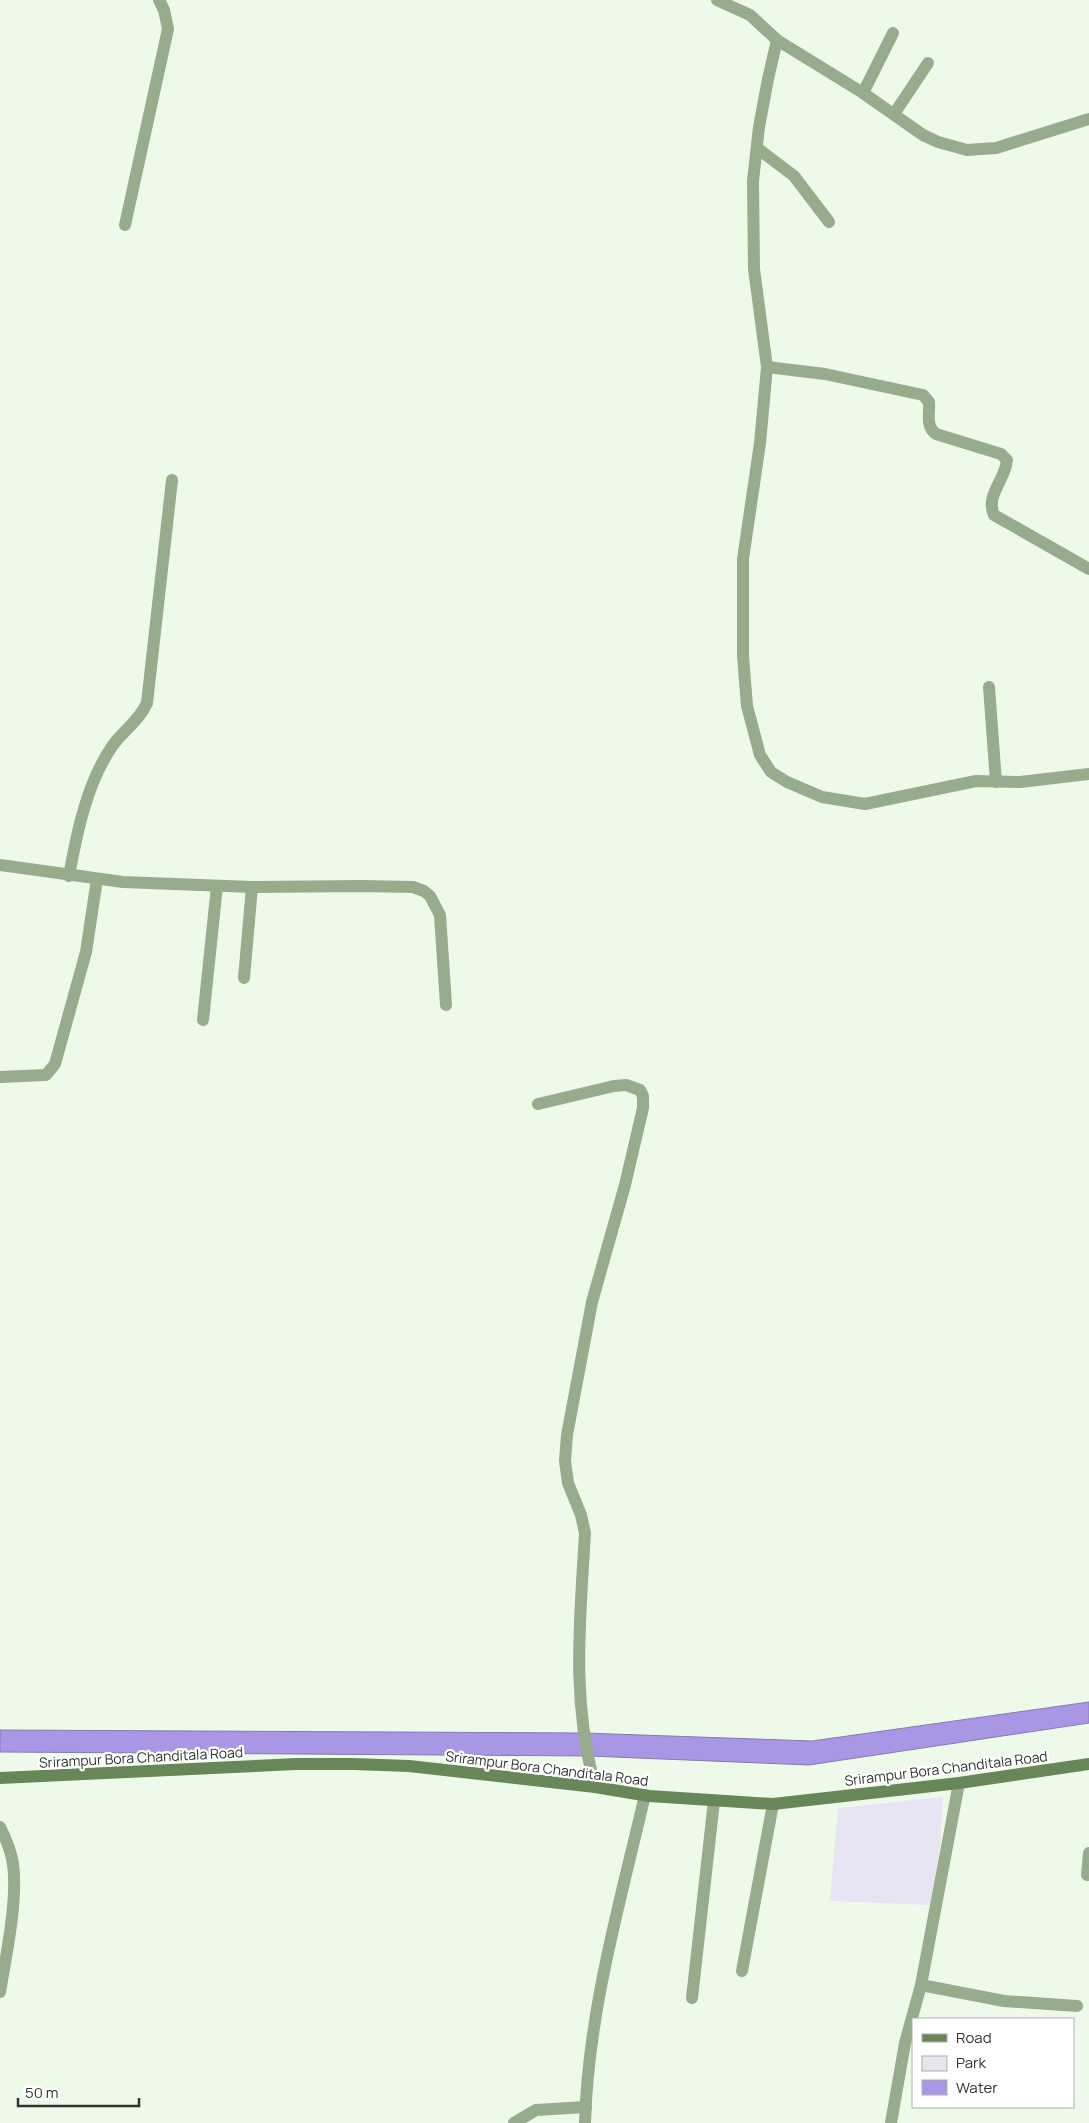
<svg xmlns="http://www.w3.org/2000/svg" width="1089" height="2123" viewBox="0 0 1089 2123" font-family="Manrope,sans-serif">
	<rect width="100%" height="100%" fill="#eefae9"/>
	<polygon fill="#e7e4f3" points="943,1797 940,1847 930,1905 830,1901 838,1808"/>
	<polygon fill="#a997e5" stroke="#857aae" points="1089,1702 1089,1723 809,1765 589,1756 0,1752 0,1730 584,1733 812,1741"/>
	<g fill="none" stroke-linecap="round" stroke-linejoin="round">
		<g stroke="#96ac8c" stroke-width="12">
			<polyline points="717,0 750,15 777,40"/>
			<polyline points="863,93 893,33"/>
			<polyline points="894,114 928,63"/>
			<polyline points="1089,119 996,148 967,150 938,142 923,135 863,93 777,40 768,79 759,127 753,181 754,269 767,367 760,443 743,559 743,656 747,706 760,755 771,772 787,782 822,797 865,804 976,781 1020,782 1089,774"/>
			<polyline points="757,148 794,176 829,222"/>
			<polyline points="125,225 168,29 164,10 159,0"/>
			<path d="M767 367 825 374 923 395 929 402C930 414 925 426 936 434L1001 454 1007 460C1006 479 985 495 994 515L1089 569"/>
			<polyline points="989,687 996,782"/>
			<polyline points="0,865 123,882 252,887 362,886 413,887 424,891 430,896 440,915 446,1005"/>
			<path d="M69 876C77 832 87 782 113 745 124 730 139 721 147 703L172 480"/>
			<polyline points="244,978 252,887"/>
			<polyline points="203,1020 217,886"/>
			<polyline points="0,1077 46,1075 55,1064 86,952 97,879"/>
			<path d="M538 1104 614 1086 626 1085 640 1090 643 1096V1108L625 1185 592 1302 567 1435 565 1461 568 1483 581 1515 585 1533C580 1622 571 1698 595 1787"/>
			<path d="M0 1827C6 1839 11 1851 13 1864 18 1900 6 1956 0 1992"/>
			<polyline points="1087,1875 1089,1853"/>
			<polyline points="742,1971 773,1804"/>
			<polyline points="921,1985 1004,2001 1077,2006"/>
			<polyline points="692,1998 714,1801"/>
			<polyline points="514,2123 536,2110 586,2107"/>
			<path d="M585 2123C588 2012 620 1903 645 1795"/>
			<polyline points="891,2123 905,2043 921,1985 959,1783"/>
		</g>
		<polyline stroke="#688759" stroke-width="12" points="0,1778 296,1764 353,1764 409,1766 595,1787 649,1796 773,1804 959,1783 1089,1764"/>
	</g>
	<g text-anchor="middle" dominant-baseline="central" stroke-width="4.5" stroke-linejoin="round" paint-order="stroke">
		<g font-size="14" fill="#30352e" stroke="#fff">
			<text transform="translate(141 1757) rotate(-3)">Srirampur Bora Chanditala Road</text>
			<text transform="translate(547 1768) rotate(7)">Srirampur Bora Chanditala Road</text>
			<text transform="translate(946 1768) rotate(-7)">Srirampur Bora Chanditala Road</text>
		</g>
	</g>
	<rect x="912" y="2018" width="162" height="90" fill="#ffffff" stroke="#acaeab"/>
	<rect x="922" y="2034" width="25" height="8" fill="#688759" stroke="#acaeab"/>
	<text x="956" y="2043" font-size="15" fill="#30352e">Road</text>
	<rect x="922" y="2056" width="25" height="15" fill="#e7e4f3" stroke="#acaeab"/>
	<text x="956" y="2068" font-size="15" fill="#30352e">Park</text>
	<rect x="922" y="2080" width="25" height="15" fill="#a997e5" stroke="#acaeab"/>
	<text x="956" y="2093" font-size="15" fill="#30352e">Water</text>
	<path d="M18 2098v8h121v-8" fill="none" stroke="#30352e" stroke-width="2.5"/>
	<text x="25" y="2098" font-size="15" fill="#30352e" stroke="#ffffff" stroke-width="4" paint-order="stroke">50 m</text>
</svg>
